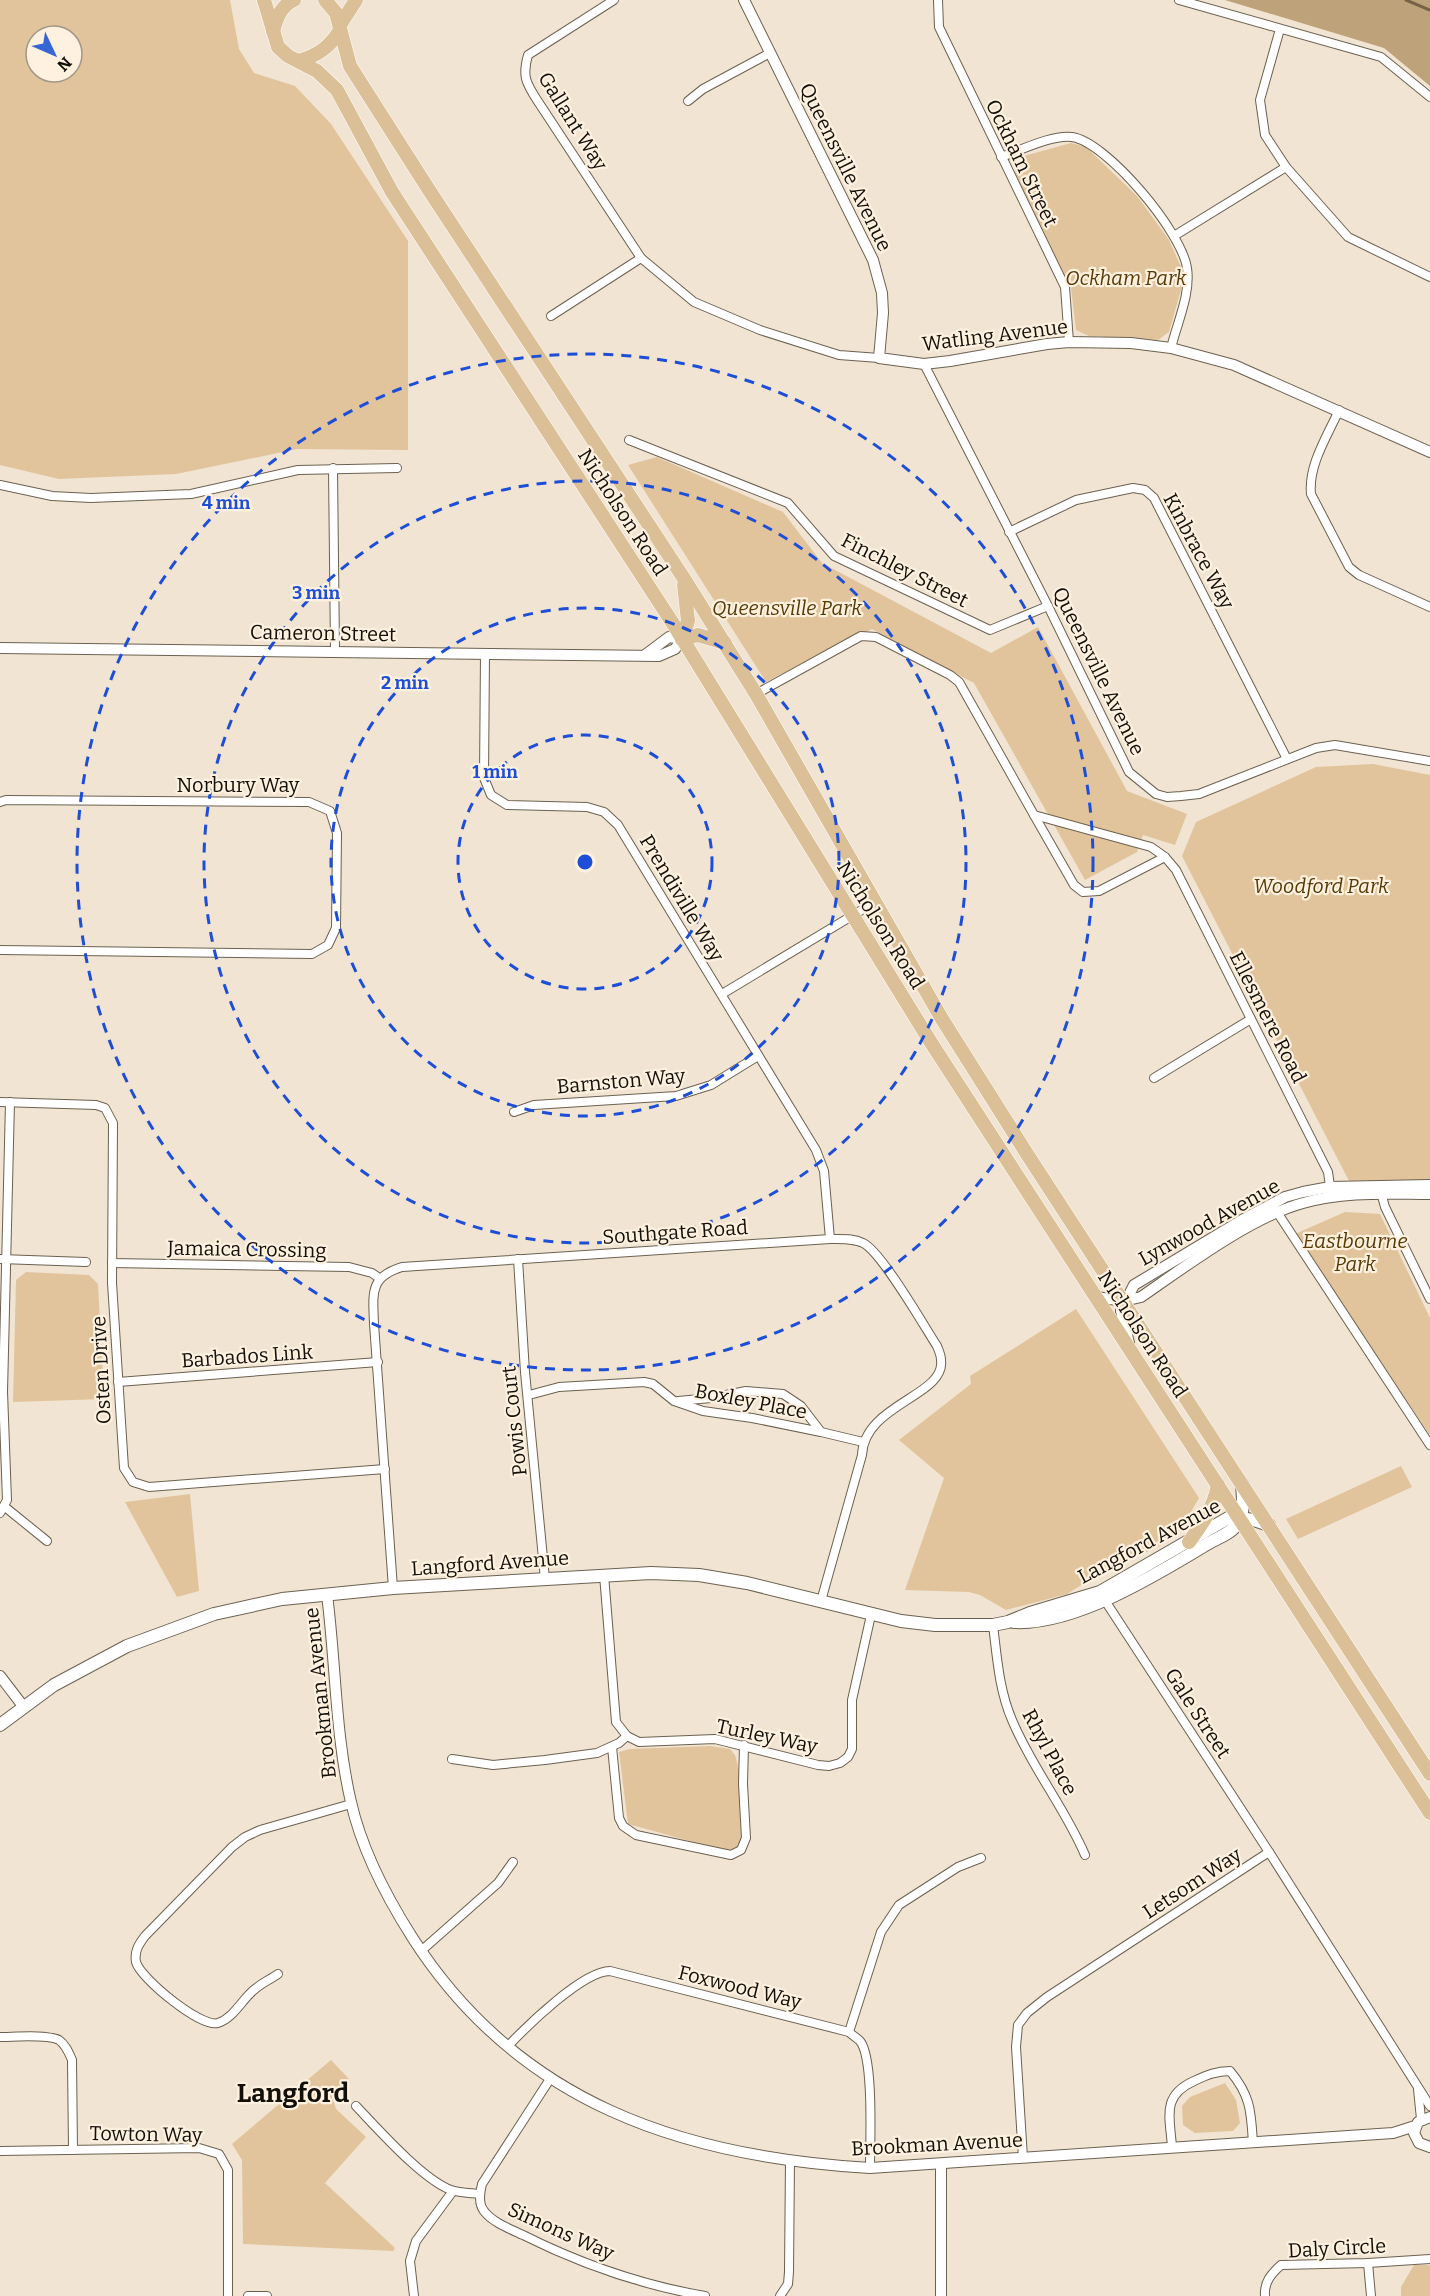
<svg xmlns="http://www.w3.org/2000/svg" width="1430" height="2296" viewBox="0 0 1430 2296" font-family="Bitter,serif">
	<rect width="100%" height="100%" fill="#f1e4d2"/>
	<g fill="#e1c49c" fill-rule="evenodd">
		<path d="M0 0H230L239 49 254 73 295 86 331 124 408 241V450L297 449 176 474 59 479 0 465ZM36 36H72V72H36Z"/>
		<polygon points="1071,143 1086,147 1137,196 1169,240 1181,267 1182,286 1169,332 1158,340 1089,336 1076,330 1071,288 1015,174 1017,162 1024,156"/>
		<polygon points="657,457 783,512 822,563 991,653 1038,627 1127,791 1187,814 1175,845 1143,835 1137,852 1085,880 974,683 872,629 766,682 628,465"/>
		<polygon points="1373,764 1430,775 1430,1183 1349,1181 1182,856 1196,822 1316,767"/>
		<polygon points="1345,1212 1380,1214 1430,1318 1430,1435 1295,1234"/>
		<polygon points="26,1272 89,1275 98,1284 104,1399 13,1402 16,1280"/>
		<polygon points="1076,1309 1199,1498 1181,1529 1160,1546 1102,1572 1067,1594 1006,1610 980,1595 969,1592 905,1590 944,1478 899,1440 971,1384 970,1376"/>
		<polygon points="1401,1466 1412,1487 1298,1539 1286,1519"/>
		<polygon points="190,1494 199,1591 177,1597 125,1502"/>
		<polygon points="710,1746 730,1749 735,1755 739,1770 742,1841 734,1852 726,1851 628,1824 619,1752 630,1749"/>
		<polygon points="331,2060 349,2079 331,2093 336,2109 366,2137 325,2183 395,2248 393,2251 243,2244 242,2160 232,2144"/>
		<polygon points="1225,2083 1236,2100 1240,2123 1233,2131 1195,2133 1183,2125 1182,2106 1190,2097"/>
		<polygon points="1414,2265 1430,2265 1430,2296 1401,2296 1401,2287"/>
	</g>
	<polygon fill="#bea27a" points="1225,0 1430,0 1430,86 1384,48"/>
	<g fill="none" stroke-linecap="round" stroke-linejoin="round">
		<polyline stroke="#766244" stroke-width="3" points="1406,0 1430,10"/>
		<g stroke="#6c6151" stroke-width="10">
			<g id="minor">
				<path d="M614 0 528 55C522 76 526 83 537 100L641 258"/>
				<polyline points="938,0 939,27 1065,287 1069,342"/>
				<polyline points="1179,0 1381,57 1430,97"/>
				<polyline points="1280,29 1260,100 1265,135 1286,167 1348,237 1430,277"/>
				<polyline points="688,101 703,89 770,53"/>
				<path d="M1001 157C1019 151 1053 134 1072 137 1107 142 1182 232 1187 268 1191 294 1177 323 1171 348"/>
				<polyline points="1174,236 1286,167"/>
				<polyline points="551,316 641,258 694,302 760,330 839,355 879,358"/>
				<polyline points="924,364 1048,606 1129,772 1156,794 1167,797 1181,796 1199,794 1316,748 1335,745 1430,761"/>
				<path d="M1339 410C1328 435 1308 465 1311 494L1349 567 1359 575 1430 607"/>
				<polyline points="629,440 788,503 834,556 990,630 1048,606"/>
				<polyline points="333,468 335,651"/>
				<polyline points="0,485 52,496 91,498 191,494 298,470 397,468"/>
				<polyline points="1009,532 1076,500 1133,488 1145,490 1154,498 1287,759"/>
				<polyline points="485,653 484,778 491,795 507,805 587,807 604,812 618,825 816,1150 824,1171 830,1239"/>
				<polyline points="756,694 861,636 876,637 950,675 959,682 1034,815 1151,847 1165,857 1176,870 1328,1172 1331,1193"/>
				<polyline points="0,802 6,800 309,802 330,811 337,833 336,928 328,945 312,954 0,950"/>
				<polyline points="1034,815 1074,885 1083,892 1099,891 1165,857"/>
				<polyline points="722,994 875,902"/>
				<polyline points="1154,1078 1251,1019"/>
				<polyline points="0,1102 96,1105 105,1108 113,1123 112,1283 124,1468 133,1482 149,1487 385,1469"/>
				<polyline points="514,1112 534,1105 676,1096 711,1085 758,1056"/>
				<polyline points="1380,1189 1385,1207 1430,1299"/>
				<polyline points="1275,1209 1430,1445"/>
				<polyline points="0,1259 86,1262"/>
				<polyline points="518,1259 525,1372 545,1579"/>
				<polyline points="112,1263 349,1267 372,1273 379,1278"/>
				<polyline points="118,1382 378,1362"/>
				<polyline points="529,1395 559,1387 644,1382 653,1384 674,1401 703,1411 752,1418 821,1432"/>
				<polyline points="678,1401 711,1398 746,1391 783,1394 801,1406 821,1432 863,1442"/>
				<polyline points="5,1507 47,1541"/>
				<polyline points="0,1513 7,1500 3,1392 10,1102"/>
				<polyline points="604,1575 616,1722 627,1736 639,1742 715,1739 818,1765 829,1766 840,1763 848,1757 852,1749 852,1700 871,1615"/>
				<path d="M393 1588 374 1324C373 1294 369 1277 402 1267L830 1239C841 1239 853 1238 863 1243 881 1251 924 1326 937 1346 939 1351 941 1355 941 1360 946 1396 864 1404 862 1455L821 1601"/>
				<polyline points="1102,1596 1269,1852"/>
				<path d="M993 1625C997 1657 999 1690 1012 1720 1032 1768 1065 1808 1085 1855"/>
				<polyline points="612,1747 619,1818 623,1826 636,1835 731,1855 741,1850 746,1838 743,1784 744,1745"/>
				<polyline points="452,1759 493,1765 545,1760 597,1753 619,1743 627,1736"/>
				<polyline points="421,1951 498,1883 513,1862"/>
				<path d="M278 1974C271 1979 262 1983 255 1989 242 1999 234 2018 218 2023 201 2028 140 1978 136 1962 134 1951 139 1944 145 1936L232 1847 245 1837 260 1830 351 1804"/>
				<polyline points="849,2032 881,1932 899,1905 958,1867 981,1858"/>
				<path d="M0 2037C14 2037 47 2034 59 2040 66 2045 69 2053 72 2060L73 2150"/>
				<path d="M508 2046C527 2026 583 1971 610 1971L849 2032C852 2035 857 2038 860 2041 874 2058 870 2143 870 2168"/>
				<path d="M550 2079 482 2184C480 2193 478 2203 484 2211 492 2222 510 2229 523 2235 581 2264 641 2285 705 2296"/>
				<polyline points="1418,2089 1421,2119"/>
				<path d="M356 2106C378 2129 422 2179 451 2190 460 2193 471 2193 479 2194"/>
				<path d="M1172 2147C1170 2117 1161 2096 1194 2081 1207 2075 1216 2071 1230 2071 1251 2096 1251 2112 1253 2143"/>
				<polyline points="0,2151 199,2148 219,2154 228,2170 228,2296"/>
				<polyline points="1023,2158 1016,2047 1018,2025 1027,2013 1047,1997 1269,1852 1430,2106"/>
				<polyline points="1368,2263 1371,2296"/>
				<polyline points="248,2296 267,2296"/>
				<polyline points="414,2296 410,2261 416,2241 453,2191"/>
				<polyline points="780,2296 788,2284 789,2272 790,2160"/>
				<path d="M1265 2296C1264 2282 1271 2274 1281 2265L1368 2263 1430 2259"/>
			</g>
		</g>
		<g stroke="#6c6151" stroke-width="12">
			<g id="tertiary">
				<polyline points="744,0 873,260 882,293 883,313 879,358 924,364 950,361 1047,344 1069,342 1131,343 1171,348 1234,365 1430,452"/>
				<polyline points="0,648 659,656 675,649 682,639 669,637 645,655"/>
				<path d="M1096 1297 1124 1301 1141 1297C1186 1266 1251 1217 1303 1203 1344 1191 1388 1194 1430 1194"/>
				<polyline points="1129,1343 1121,1311 1134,1285 1242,1220 1285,1197 1303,1192 1330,1187 1430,1185"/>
				<path d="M327 1595C336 1664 335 1734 351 1802 362 1851 386 1896 412 1937 518 2103 682 2157 870 2168L1393 2133 1415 2126"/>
				<polyline points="0,1676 23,1706"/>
				<polyline points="1430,2117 1418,2122 1414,2133 1419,2143 1430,2147"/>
				<polyline points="941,2165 941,2296"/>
			</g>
		</g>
		<g stroke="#6c6151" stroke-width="14">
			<g id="secondary">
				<path d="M1014 1622C1074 1625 1156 1575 1207 1544 1215 1539 1232 1533 1237 1524 1245 1512 1243 1498 1242 1484"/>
				<polyline points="0,1725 54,1685 127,1646 214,1614 282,1599 393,1588 651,1573 699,1575 747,1583 901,1621 935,1625 993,1625 1008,1622 1030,1613 1100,1592 1230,1517 1254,1520 1269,1525"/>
			</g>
		</g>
		<g stroke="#fff" stroke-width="15">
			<g id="primary">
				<polyline points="264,0 278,47 288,56 317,71 337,90 392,192 672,622 930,1041 1430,1813"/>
				<polyline points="325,0 336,13 350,66 429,190 683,577 756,694 942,1019 1027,1154 1430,1774"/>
				<polyline points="340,25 356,0"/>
				<path d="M273 31C277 17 281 6 294 0"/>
				<path d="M299 61C318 55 330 47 340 30"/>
				<polyline points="682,639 688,621 684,585"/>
				<polyline points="682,639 698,635 725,643"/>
				<path d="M1189 1542C1202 1524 1214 1507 1218 1485"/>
			</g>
		</g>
		<use href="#minor" stroke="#fff" stroke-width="8"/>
		<use href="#tertiary" stroke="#fff" stroke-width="10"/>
		<use href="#secondary" stroke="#fff" stroke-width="12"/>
		<use href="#primary" stroke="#dabf97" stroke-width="14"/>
	</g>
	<g fill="none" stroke="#1d4ed8" stroke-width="3" stroke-dasharray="10 8">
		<circle cx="585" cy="862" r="127"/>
		<circle cx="585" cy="862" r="254"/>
		<circle cx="585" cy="862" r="381"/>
		<circle cx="585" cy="862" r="508"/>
	</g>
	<g text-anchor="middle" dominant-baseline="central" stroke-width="4.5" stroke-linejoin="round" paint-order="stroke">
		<g font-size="20" fill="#130f09" stroke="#fef1df">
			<text transform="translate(573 121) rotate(58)">Gallant Way</text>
			<text transform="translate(1022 163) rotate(64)">Ockham Street</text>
			<text transform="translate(846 167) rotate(64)">Queensville Avenue</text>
			<text transform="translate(995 335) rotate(-7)">Watling Avenue</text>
			<text transform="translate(623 512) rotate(57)">Nicholson Road</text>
			<text transform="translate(1199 551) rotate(62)">Kinbrace Way</text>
			<text transform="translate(905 570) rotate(27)">Finchley Street</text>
			<text transform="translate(323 633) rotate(1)">Cameron Street</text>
			<text transform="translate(1099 671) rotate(64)">Queensville Avenue</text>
			<text x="238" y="785">Norbury Way</text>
			<text transform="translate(682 898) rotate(59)">Prendiville Way</text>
			<text transform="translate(881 925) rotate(58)">Nicholson Road</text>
			<text transform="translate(1268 1017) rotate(63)">Ellesmere Road</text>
			<text transform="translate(621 1081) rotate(-5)">Barnston Way</text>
			<text transform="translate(1209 1222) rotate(-29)">Lynwood Avenue</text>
			<text transform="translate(675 1232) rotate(-4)">Southgate Road</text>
			<text transform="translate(247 1249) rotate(1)">Jamaica Crossing</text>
			<text transform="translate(1143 1334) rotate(57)">Nicholson Road</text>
			<text transform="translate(247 1356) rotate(-4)">Barbados Link</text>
			<text transform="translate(101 1370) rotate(-93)">Osten Drive</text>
			<text transform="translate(751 1401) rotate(11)">Boxley Place</text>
			<text transform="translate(514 1421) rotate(-96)">Powis Court</text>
			<text transform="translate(1149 1541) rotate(-28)">Langford Avenue</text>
			<text transform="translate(490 1563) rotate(-4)">Langford Avenue</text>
			<text transform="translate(320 1693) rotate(-96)">Brookman Avenue</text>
			<text transform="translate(1198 1713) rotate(57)">Gale Street</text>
			<text transform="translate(767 1736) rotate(12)">Turley Way</text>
			<text transform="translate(1050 1752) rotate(62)">Rhyl Place</text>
			<text transform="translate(1192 1883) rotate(-33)">Letsom Way</text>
			<text transform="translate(740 1987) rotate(14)">Foxwood Way</text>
			<text transform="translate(146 2134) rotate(1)">Towton Way</text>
			<text transform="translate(937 2144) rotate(-3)">Brookman Avenue</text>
			<text transform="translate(561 2231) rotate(24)">Simons Way</text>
			<text transform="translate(1337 2248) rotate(-3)">Daly Circle</text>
		</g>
		<g font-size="20" font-style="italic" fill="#573a06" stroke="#fef1df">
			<text x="1126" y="278">Ockham Park</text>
			<text x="787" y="608">Queensville Park</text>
			<text x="1321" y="886">Woodford Park</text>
			<text x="1355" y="1241">Eastbourne<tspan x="1355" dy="23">Park</tspan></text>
		</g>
		<g font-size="26" font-weight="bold" fill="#130f09" stroke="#fef1df">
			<text x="293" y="2093">Langford</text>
		</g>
	</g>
	<circle cx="585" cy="862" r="9" fill="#1d4ed8" stroke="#fef1df" stroke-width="3"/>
	<g font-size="18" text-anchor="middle" font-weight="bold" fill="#1d4ed8" stroke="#fef1df" stroke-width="4.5" stroke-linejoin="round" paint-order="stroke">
		<text x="226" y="509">4 min</text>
		<text x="316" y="599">3 min</text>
		<text x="405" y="689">2 min</text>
		<text x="495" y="778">1 min</text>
	</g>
	<g transform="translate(54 54) rotate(134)"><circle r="28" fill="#fef1df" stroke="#a09789" stroke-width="1.5"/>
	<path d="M0-4.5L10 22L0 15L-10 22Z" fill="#3666d6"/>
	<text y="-9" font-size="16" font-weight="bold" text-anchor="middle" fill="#130f09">N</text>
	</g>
</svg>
